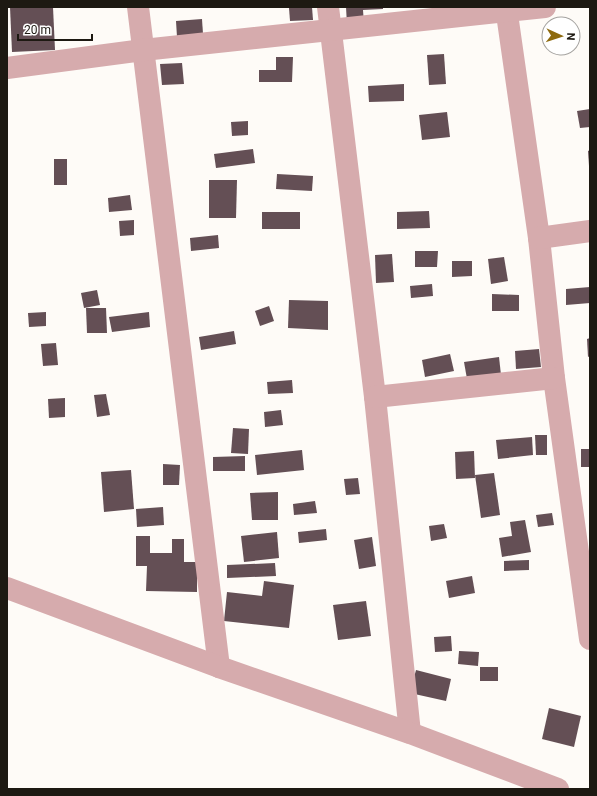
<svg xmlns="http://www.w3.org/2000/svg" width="597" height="796" viewBox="0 0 597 796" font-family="Roboto,sans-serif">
	<rect width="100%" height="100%" fill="#fefbf7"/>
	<g fill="#644f55">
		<polygon points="10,7 53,7 55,50 12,52"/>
		<polygon points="300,7 312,7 313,20 290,21 289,8"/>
		<polygon points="346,7 383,7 383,9 363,10 364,24 347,25"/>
		<polygon points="202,19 203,34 177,37 176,21"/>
		<polygon points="444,54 446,84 429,85 427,55"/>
		<polygon points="276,57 293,57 292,82 259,82 259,70 276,70"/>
		<polygon points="182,63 184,84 162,85 160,64"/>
		<polygon points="404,84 404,101 369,102 368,86"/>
		<polygon points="590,109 590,127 580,128 577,111"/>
		<polygon points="447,112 450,137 422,140 419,115"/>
		<polygon points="248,121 248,135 232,136 231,122"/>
		<polygon points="253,149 255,163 216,168 214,154"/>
		<polygon points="590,150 590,166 589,166 588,151"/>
		<rect x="54" y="159" width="13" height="26"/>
		<polygon points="277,174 313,176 312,191 276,189"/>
		<polygon points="209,180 237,180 236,218 209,218"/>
		<polygon points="130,195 132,210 109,212 108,198"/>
		<polygon points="429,211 430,228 397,229 397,212"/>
		<rect x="262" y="212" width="38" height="17"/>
		<polygon points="134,220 134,235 120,236 119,221"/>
		<polygon points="218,235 219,248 191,251 190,238"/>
		<polygon points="415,251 438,251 437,267 415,267"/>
		<polygon points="392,254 394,282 376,283 375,255"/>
		<polygon points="504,257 508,281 491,284 488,259"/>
		<polygon points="452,261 472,261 472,276 452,277"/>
		<polygon points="432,284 433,296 411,298 410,286"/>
		<polygon points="590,287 590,303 566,305 566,289"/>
		<polygon points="97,290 100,305 84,308 81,293"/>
		<polygon points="492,294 519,295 519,311 492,311"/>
		<polygon points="289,300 328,301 328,330 288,328"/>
		<polygon points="269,306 274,321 260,326 255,311"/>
		<polygon points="86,308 106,308 107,333 87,333"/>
		<polygon points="46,312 46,326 29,327 28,313"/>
		<polygon points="149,312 150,327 112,332 109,317"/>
		<polygon points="234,331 236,344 201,350 199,337"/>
		<polygon points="590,338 590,356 588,357 587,339"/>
		<polygon points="56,343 58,365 43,366 41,344"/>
		<polygon points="539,349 541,367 516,369 515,351"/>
		<polygon points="450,354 454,371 425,377 422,360"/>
		<polygon points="499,357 501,375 467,379 464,362"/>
		<polygon points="292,380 293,393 268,394 267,382"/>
		<polygon points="106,394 110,415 97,417 94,395"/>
		<polygon points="65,398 65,417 49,418 48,399"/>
		<polygon points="281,410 283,425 265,427 264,412"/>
		<polygon points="233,428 249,429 248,454 231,453"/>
		<polygon points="535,435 547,435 547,455 536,455"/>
		<polygon points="532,437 533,455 498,459 496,440"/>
		<rect x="581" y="449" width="9" height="18"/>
		<polygon points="302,450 304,470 257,475 255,455"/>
		<polygon points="474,451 475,478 456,479 455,452"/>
		<polygon points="245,456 245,471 213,471 213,457"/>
		<polygon points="163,464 180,465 179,485 163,485"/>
		<polygon points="131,470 134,509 104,512 101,472"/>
		<polygon points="494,473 500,515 481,518 475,475"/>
		<polygon points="358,478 360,494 346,495 344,479"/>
		<polygon points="278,492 278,520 252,520 250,493"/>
		<polygon points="315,501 317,513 294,515 293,504"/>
		<polygon points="163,507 164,525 137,527 136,509"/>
		<polygon points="552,513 554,525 538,527 536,515"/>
		<polygon points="525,520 531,552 502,557 499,538 512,536 510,522"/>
		<polygon points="444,524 447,538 431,541 429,526"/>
		<polygon points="326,529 327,540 299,543 298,532"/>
		<polygon points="277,532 279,558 244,562 241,536"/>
		<polygon points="136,536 150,536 150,553 172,553 172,539 184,539 184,562 197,562 197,592 146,591 147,566 136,566"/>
		<polygon points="372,537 376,566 359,569 354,540"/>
		<polygon points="529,560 529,570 504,571 504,561"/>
		<polygon points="275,563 276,576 227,578 227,565"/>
		<polygon points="472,576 475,593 449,598 446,581"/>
		<polygon points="264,581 294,585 289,628 224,621 227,592 262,596"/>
		<polygon points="366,601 371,636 338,640 333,605"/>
		<polygon points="451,636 452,651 435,652 434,637"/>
		<polygon points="459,651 479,652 478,666 458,664"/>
		<rect x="480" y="667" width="18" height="14"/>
		<polygon points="416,670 451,679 446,701 410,693"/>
		<polygon points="549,708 581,716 574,747 542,739"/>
	</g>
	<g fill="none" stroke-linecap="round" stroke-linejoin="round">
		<g stroke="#d6abad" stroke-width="22">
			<polyline points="138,7 219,667"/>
			<polyline points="328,7 375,397 410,733"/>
			<polyline points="506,7 539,238 554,378 590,639"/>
			<polyline points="7,68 143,50 545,7"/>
			<polyline points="539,238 590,231"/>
			<polyline points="375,397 554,378"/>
			<polyline points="7,588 219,667 410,733 558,789"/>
		</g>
	</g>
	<rect width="597" height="796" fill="none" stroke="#1d1912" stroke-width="16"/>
	<g transform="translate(561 36) rotate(93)"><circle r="19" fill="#ffffff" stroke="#a5a3a0"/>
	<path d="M0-3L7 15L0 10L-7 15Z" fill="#8e6a0e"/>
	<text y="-6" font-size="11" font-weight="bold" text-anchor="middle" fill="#1d1912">N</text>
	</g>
	<path d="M18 34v6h74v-6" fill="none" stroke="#1d1912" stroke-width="2"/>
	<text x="24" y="34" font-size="12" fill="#1d1912" stroke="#ffffff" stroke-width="3" paint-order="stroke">20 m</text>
</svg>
